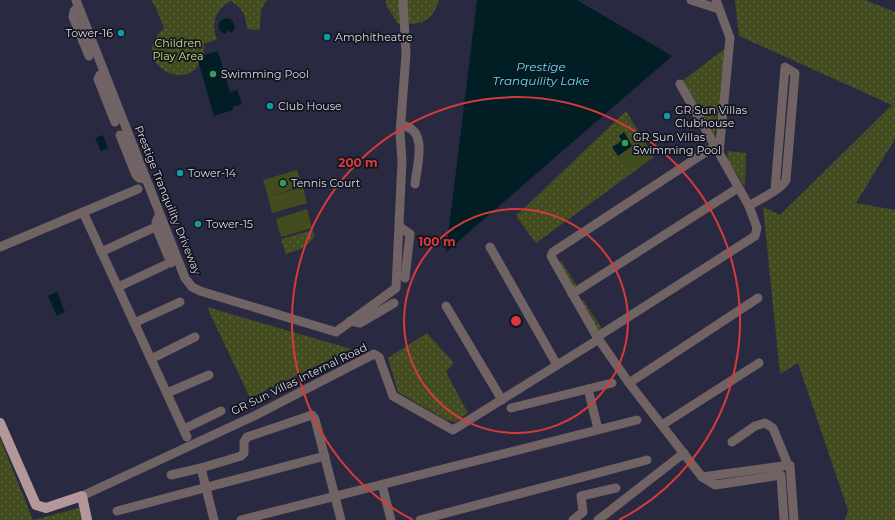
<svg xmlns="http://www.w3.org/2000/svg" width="895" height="520" viewBox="0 0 895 520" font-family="Montserrat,sans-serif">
	<defs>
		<pattern id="green-dots" width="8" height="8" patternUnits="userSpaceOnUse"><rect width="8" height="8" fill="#434c1f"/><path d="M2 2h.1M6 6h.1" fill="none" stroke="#5e6540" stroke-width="1.8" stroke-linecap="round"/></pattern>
	</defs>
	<rect width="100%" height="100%" fill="#292a41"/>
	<g fill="url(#green-dots)">
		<path d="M151 0H267L261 9 260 30 247 29C246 16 243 8 231 1 216 8 210 24 217 39L204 44C204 103 122 66 164 28L156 8Z"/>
		<path d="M386 0H439C431 24 421 24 398 24L386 5Z"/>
		<polygon points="735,0 865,0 895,12 895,101 893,104 895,103 895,139 856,203 895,210 895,520 845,520 848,510 798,363 780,374 763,207 780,215 892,105 739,36"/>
		<polygon points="726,48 714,140 682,81"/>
		<polygon points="626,111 654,157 536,243 516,216"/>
		<polygon points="728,151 746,153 745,187 727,159"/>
		<path d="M313 230 314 237C307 248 298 250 286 254L281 239Z"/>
		<polygon points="561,261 577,286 573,289 557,264"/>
		<polygon points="583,300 603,330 599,332 579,302"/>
		<polygon points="207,307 351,349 250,398"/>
		<polygon points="427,333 454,363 446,372 468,413 456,422 446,420 398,392 388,358"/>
		<polygon points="0,438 33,520 79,508 82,520 0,520"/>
	</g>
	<g fill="#434c1f">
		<polygon points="643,140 653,156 628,173 618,157"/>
		<polygon points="297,170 302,186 268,197 263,180"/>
		<polygon points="303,187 307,203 272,213 268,197"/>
		<polygon points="307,209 312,228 281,237 276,219"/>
	</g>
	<g fill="#001e23">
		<polygon points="477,0 577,0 672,56 446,252"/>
		<path d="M228 18 233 21 235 28 232 33 228 30 226 34C219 33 216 26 221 20Z"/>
		<polygon points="218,51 230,92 237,90 242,104 233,107 233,110 214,116 197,57"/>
		<polygon points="624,132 632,146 618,156 612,147 622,141 619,136"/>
		<polygon points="103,135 108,148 101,151 95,138"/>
		<polygon points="57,292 65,312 57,316 48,296"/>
	</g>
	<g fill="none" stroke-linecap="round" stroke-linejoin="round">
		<g stroke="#716264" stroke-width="9">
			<polyline points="76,0 185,278 192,287 200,291 336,332 396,288 402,161 400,133 406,54 403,0"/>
			<polyline points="691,0 719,9"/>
			<polyline points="716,0 730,38 719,153"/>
			<polyline points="78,7 74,11 73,17 89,56"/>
			<polyline points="104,73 100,75 98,79 115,122"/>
			<path d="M401 125C429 129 417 164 415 184"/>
			<polyline points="120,135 136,175 139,178 145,179"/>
			<polyline points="715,146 553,252 551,256 597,337 629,383 702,477 715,485 781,475 784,520"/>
			<path d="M749 206C758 200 782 189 786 180L795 73 785 67 775 190"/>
			<polyline points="83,212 187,437"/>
			<polyline points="159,215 156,222 156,227 171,263"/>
			<polyline points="400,227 410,234 405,278"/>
			<polyline points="0,247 138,189"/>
			<polyline points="490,247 557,365"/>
			<polyline points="101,252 151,229"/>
			<polyline points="118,287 165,265"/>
			<polyline points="572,294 738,188"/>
			<polyline points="446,306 502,400"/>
			<polyline points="350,321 360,323 394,303"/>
			<polyline points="134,323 180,302"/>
			<polyline points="597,337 755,236 757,228 749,206 680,84"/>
			<polyline points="151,359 195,337"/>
			<polyline points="629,383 758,298"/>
			<polyline points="588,389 598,429"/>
			<polyline points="167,393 209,375"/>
			<polyline points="511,408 612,383"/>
			<polyline points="662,425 759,363"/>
			<polyline points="184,429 221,411"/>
			<polyline points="732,442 755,426 765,423 773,428 788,465"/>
			<polyline points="201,468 241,456 244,453 244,442 247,437 312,415 315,419 341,520"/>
			<polyline points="171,475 201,468 214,520"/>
			<polyline points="702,477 790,465 794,520"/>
			<polyline points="382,485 391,520"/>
			<polyline points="82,496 254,416 374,354 379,357 393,396 453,430 599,339"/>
			<polyline points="117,511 325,456"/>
			<polyline points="241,520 637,420"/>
			<polyline points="420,520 647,460"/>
			<polyline points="573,520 583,512 581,496 616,488"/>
			<polyline points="598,520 684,453"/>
		</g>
		<polyline stroke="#b49799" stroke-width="10" points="0,423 36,505 46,508 82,496 87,520"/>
	</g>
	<g fill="none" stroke="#d63a3b" stroke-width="2">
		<circle cx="516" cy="321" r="112"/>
		<path d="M413 520A224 224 0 1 1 619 520"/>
	</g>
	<g fill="#0f9aa8" stroke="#13141e" stroke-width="1.5">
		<circle cx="121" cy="33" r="4"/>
		<circle cx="327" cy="37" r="4"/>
		<circle cx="270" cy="106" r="4"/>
		<circle cx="667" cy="116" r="4"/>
		<circle cx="180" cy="173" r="4"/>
		<circle cx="198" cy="224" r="4"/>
	</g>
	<g fill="#2e9e5b" stroke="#13141e" stroke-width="1.5">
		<circle cx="213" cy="74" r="4"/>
		<circle cx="625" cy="143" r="4"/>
		<circle cx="283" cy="183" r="4"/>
	</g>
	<g text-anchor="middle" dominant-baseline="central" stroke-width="3.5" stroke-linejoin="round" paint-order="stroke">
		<g font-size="11" fill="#d9dbea" stroke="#13141e" text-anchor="start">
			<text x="113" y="33" text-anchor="end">Tower-16</text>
			<text x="335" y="37">Amphitheatre</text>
			<text x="221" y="74">Swimming Pool</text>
			<text x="278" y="106">Club House</text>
			<text x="675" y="110">GR Sun Villas<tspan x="675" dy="13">Clubhouse</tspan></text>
			<text x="633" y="137">GR Sun Villas<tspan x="633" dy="13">Swimming Pool</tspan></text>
			<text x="188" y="173">Tower-14</text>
			<text x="291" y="183">Tennis Court</text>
			<text x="206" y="224">Tower-15</text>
		</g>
		<g font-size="11" fill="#cce07e" stroke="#13141e">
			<text x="178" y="43">Children<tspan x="178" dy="13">Play Area</tspan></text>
		</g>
		<g font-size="11" fill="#d9dbea" stroke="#13141e">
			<text transform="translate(168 200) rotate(68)">Prestige Tranquility Driveway</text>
			<text transform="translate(299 379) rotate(-26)">GR Sun Villas Internal Road</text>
		</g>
		<g font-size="12" font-style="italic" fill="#50e3fb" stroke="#13141e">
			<text x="541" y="66">Prestige<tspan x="541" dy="14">Tranquility Lake</tspan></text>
		</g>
	</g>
	<circle cx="516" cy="321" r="6" fill="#d63a3b" stroke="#13141e" stroke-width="2"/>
	<g font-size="12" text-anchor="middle" font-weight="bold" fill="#d63a3b" stroke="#13141e" stroke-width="3.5" stroke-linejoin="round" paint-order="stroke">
		<text x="358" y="167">200 m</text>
		<text x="437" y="246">100 m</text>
	</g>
</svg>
